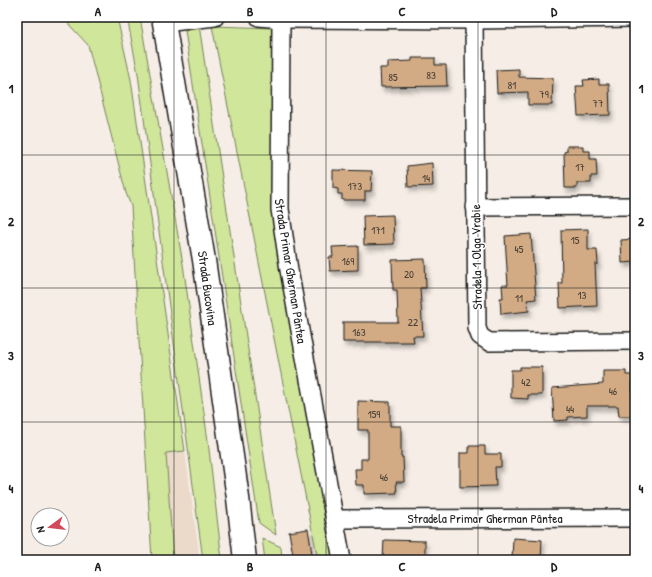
<svg xmlns="http://www.w3.org/2000/svg" width="652" height="577" viewBox="0 0 652 577" font-family="'Patrick Hand',sans-serif">
	<defs>
		<filter id="shadow"><feDropShadow dx="2.5" dy="4.5" stdDeviation="2" flood-color="#0004"/></filter>
	</defs>
	<rect width="100%" height="100%" fill="#f6eee6"/>
	<filter id="ink" filterUnits="userSpaceOnUse"><feTurbulence type="fractalNoise" baseFrequency=".025" numOctaves="2"/><feDisplacementMap in="SourceGraphic" scale="8" xChannelSelector="R" yChannelSelector="G"/><feConvolveMatrix kernelMatrix="1 2 1 2 8 2 1 2 1" color-interpolation-filters="sRGB"/></filter>
	<g filter="url(#ink)">
		<polygon fill="#ebdac9" points="185,451 200,560 173,560 166,453"/>
		<g fill="#cfe69b" stroke="#76815c">
			<polygon points="62,17 117,17 131,80 185,451 166,453 173,560 152,560 131,206 126,193 88,45"/>
			<polygon points="127,17 140,17 183,264 208,441 222,560 203,560 138,74"/>
			<polygon points="199,25 276,535 259,523 185,31"/>
			<polygon points="212,26 273,28 273,207 335,560 318,560"/>
			<polygon points="262,538 281,547 282,560 265,560"/>
		</g>
		<g fill="#d2ab84" stroke="#1c1c1c" filter="url(#shadow)">
			<polygon points="412,58 435,58 435,65 446,65 447,86 381,87 380,68 388,68 388,62 412,61"/>
			<polygon points="519,69 519,77 553,78 552,105 528,105 528,92 497,93 496,70"/>
			<polygon points="599,79 599,84 609,84 610,115 578,116 576,86 584,86 583,80"/>
			<polygon points="567,146 583,146 583,151 590,151 590,159 596,159 597,176 591,176 591,183 577,183 577,188 565,188 564,152 567,151"/>
			<polygon points="432,163 433,186 408,187 407,166"/>
			<polygon points="333,170 372,171 371,191 365,191 365,200 342,200 342,194 338,194 338,189 333,188"/>
			<polygon points="393,215 394,244 364,245 363,216"/>
			<polygon points="588,229 588,250 597,250 598,264 595,264 597,306 560,308 559,283 562,283 561,230"/>
			<polygon points="531,234 536,299 527,300 529,311 501,314 500,298 503,298 502,285 508,285 505,236"/>
			<polygon points="635,239 635,262 622,263 621,240"/>
			<polygon points="358,246 358,270 330,271 329,257 333,257 332,247"/>
			<polygon points="425,259 426,288 420,288 423,336 413,336 414,342 343,342 343,322 398,322 397,290 393,290 392,260"/>
			<polygon points="520,367 542,367 542,395 528,395 528,399 511,398 511,370 520,370"/>
			<polygon points="603,371 626,371 626,375 632,375 633,416 619,416 618,406 587,406 587,416 568,417 568,420 554,421 552,388 603,384"/>
			<polygon points="358,401 390,402 390,426 401,426 401,457 403,457 404,482 396,482 397,493 364,494 364,485 356,485 355,469 361,469 361,459 368,459 368,430 358,430"/>
			<polygon points="469,446 485,446 485,454 501,454 501,467 495,467 496,486 460,487 460,453 469,453"/>
			<polygon points="308,529 313,560 294,560 289,532"/>
			<polygon points="513,538 542,540 541,560 512,560"/>
			<polygon points="384,540 425,541 425,560 383,560"/>
		</g>
		<g fill="none" stroke-linecap="round" stroke-linejoin="round">
			<g stroke="#1c1c1c" stroke-width="20">
				<g id="minor">
					<polyline points="259,17 281,19 474,20 635,18"/>
					<polyline points="281,19 280,209 289,270 342,560"/>
					<polyline points="474,20 477,328 480,336 489,342 635,341"/>
					<polyline points="164,23 215,17"/>
					<polyline points="475,207 635,206"/>
					<polyline points="334,519 635,518"/>
				</g>
			</g>
			<g stroke="#1c1c1c" stroke-width="25">
				<polyline id="major" points="163,17 204,260 238,498 245,560"/>
			</g>
			<use href="#minor" stroke="#fff" stroke-width="17"/>
			<use href="#major" stroke="#fff" stroke-width="22"/>
		</g>
	</g>
	<path fill="none" stroke="#1c1c1c" stroke-width="1" stroke-opacity="0.55" d="M174 17V560M326 17V560M478 17V560M17 155H635M17 288H635M17 422H635"/>
	<g text-anchor="middle" dominant-baseline="central" stroke-width="3" stroke-linejoin="round" paint-order="stroke">
		<g font-size="11" fill="#4a4036">
			<text x="431" y="75">83</text>
			<text x="393" y="77">85</text>
			<text x="512" y="85">81</text>
			<text x="544" y="94">79</text>
			<text x="598" y="103">77</text>
			<text x="580" y="167">17</text>
			<text x="426" y="178">14</text>
			<text x="355" y="186">173</text>
			<text x="378" y="230">171</text>
			<text x="575" y="240">15</text>
			<text x="519" y="249">45</text>
			<text x="348" y="261">169</text>
			<text x="409" y="274">20</text>
			<text x="582" y="295">13</text>
			<text x="519" y="298">11</text>
			<text x="413" y="322">22</text>
			<text x="359" y="332">163</text>
			<text x="526" y="382">42</text>
			<text x="613" y="391">46</text>
			<text x="570" y="409">44</text>
			<text x="374" y="414">159</text>
			<text x="384" y="477">46</text>
		</g>
		<g font-size="13" fill="#1c1c1c" stroke="#fff">
			<text transform="translate(476 257) rotate(-91)">Stradela 1 Olga Vrabie</text>
			<text transform="translate(291 271) rotate(81)">Strada Primar Gherman Pântea</text>
			<text transform="translate(208 288) rotate(82)">Strada Bucovina</text>
			<text x="485" y="518">Stradela Primar Gherman Pântea</text>
		</g>
	</g>
	<rect width="652" height="577" fill="none" stroke="#fff" stroke-width="44"/>
	<g transform="translate(50 527) rotate(255)"><circle r="19" fill="#ffffff" stroke="#a4a4a4"/>
	<path d="M0-3L7 15L0 10L-7 15Z" fill="#d1495b"/>
	<text y="-6" font-size="11" font-weight="bold" text-anchor="middle" fill="#1c1c1c">N</text>
	</g>
	<rect x="22" y="22" width="608" height="533" fill="none" stroke="#1c1c1c" stroke-width="1.5"/>
	<g font-size="13" text-anchor="middle" font-weight="bold" fill="#1c1c1c">
		<text x="98" y="16">A</text>
		<text x="250" y="16">B</text>
		<text x="402" y="16">C</text>
		<text x="554" y="16">D</text>
		<text x="11" y="93">1</text>
		<text x="641" y="93">1</text>
		<text x="11" y="226">2</text>
		<text x="641" y="226">2</text>
		<text x="11" y="360">3</text>
		<text x="641" y="360">3</text>
		<text x="11" y="493">4</text>
		<text x="641" y="493">4</text>
		<text x="98" y="571">A</text>
		<text x="250" y="571">B</text>
		<text x="402" y="571">C</text>
		<text x="554" y="571">D</text>
	</g>
</svg>
